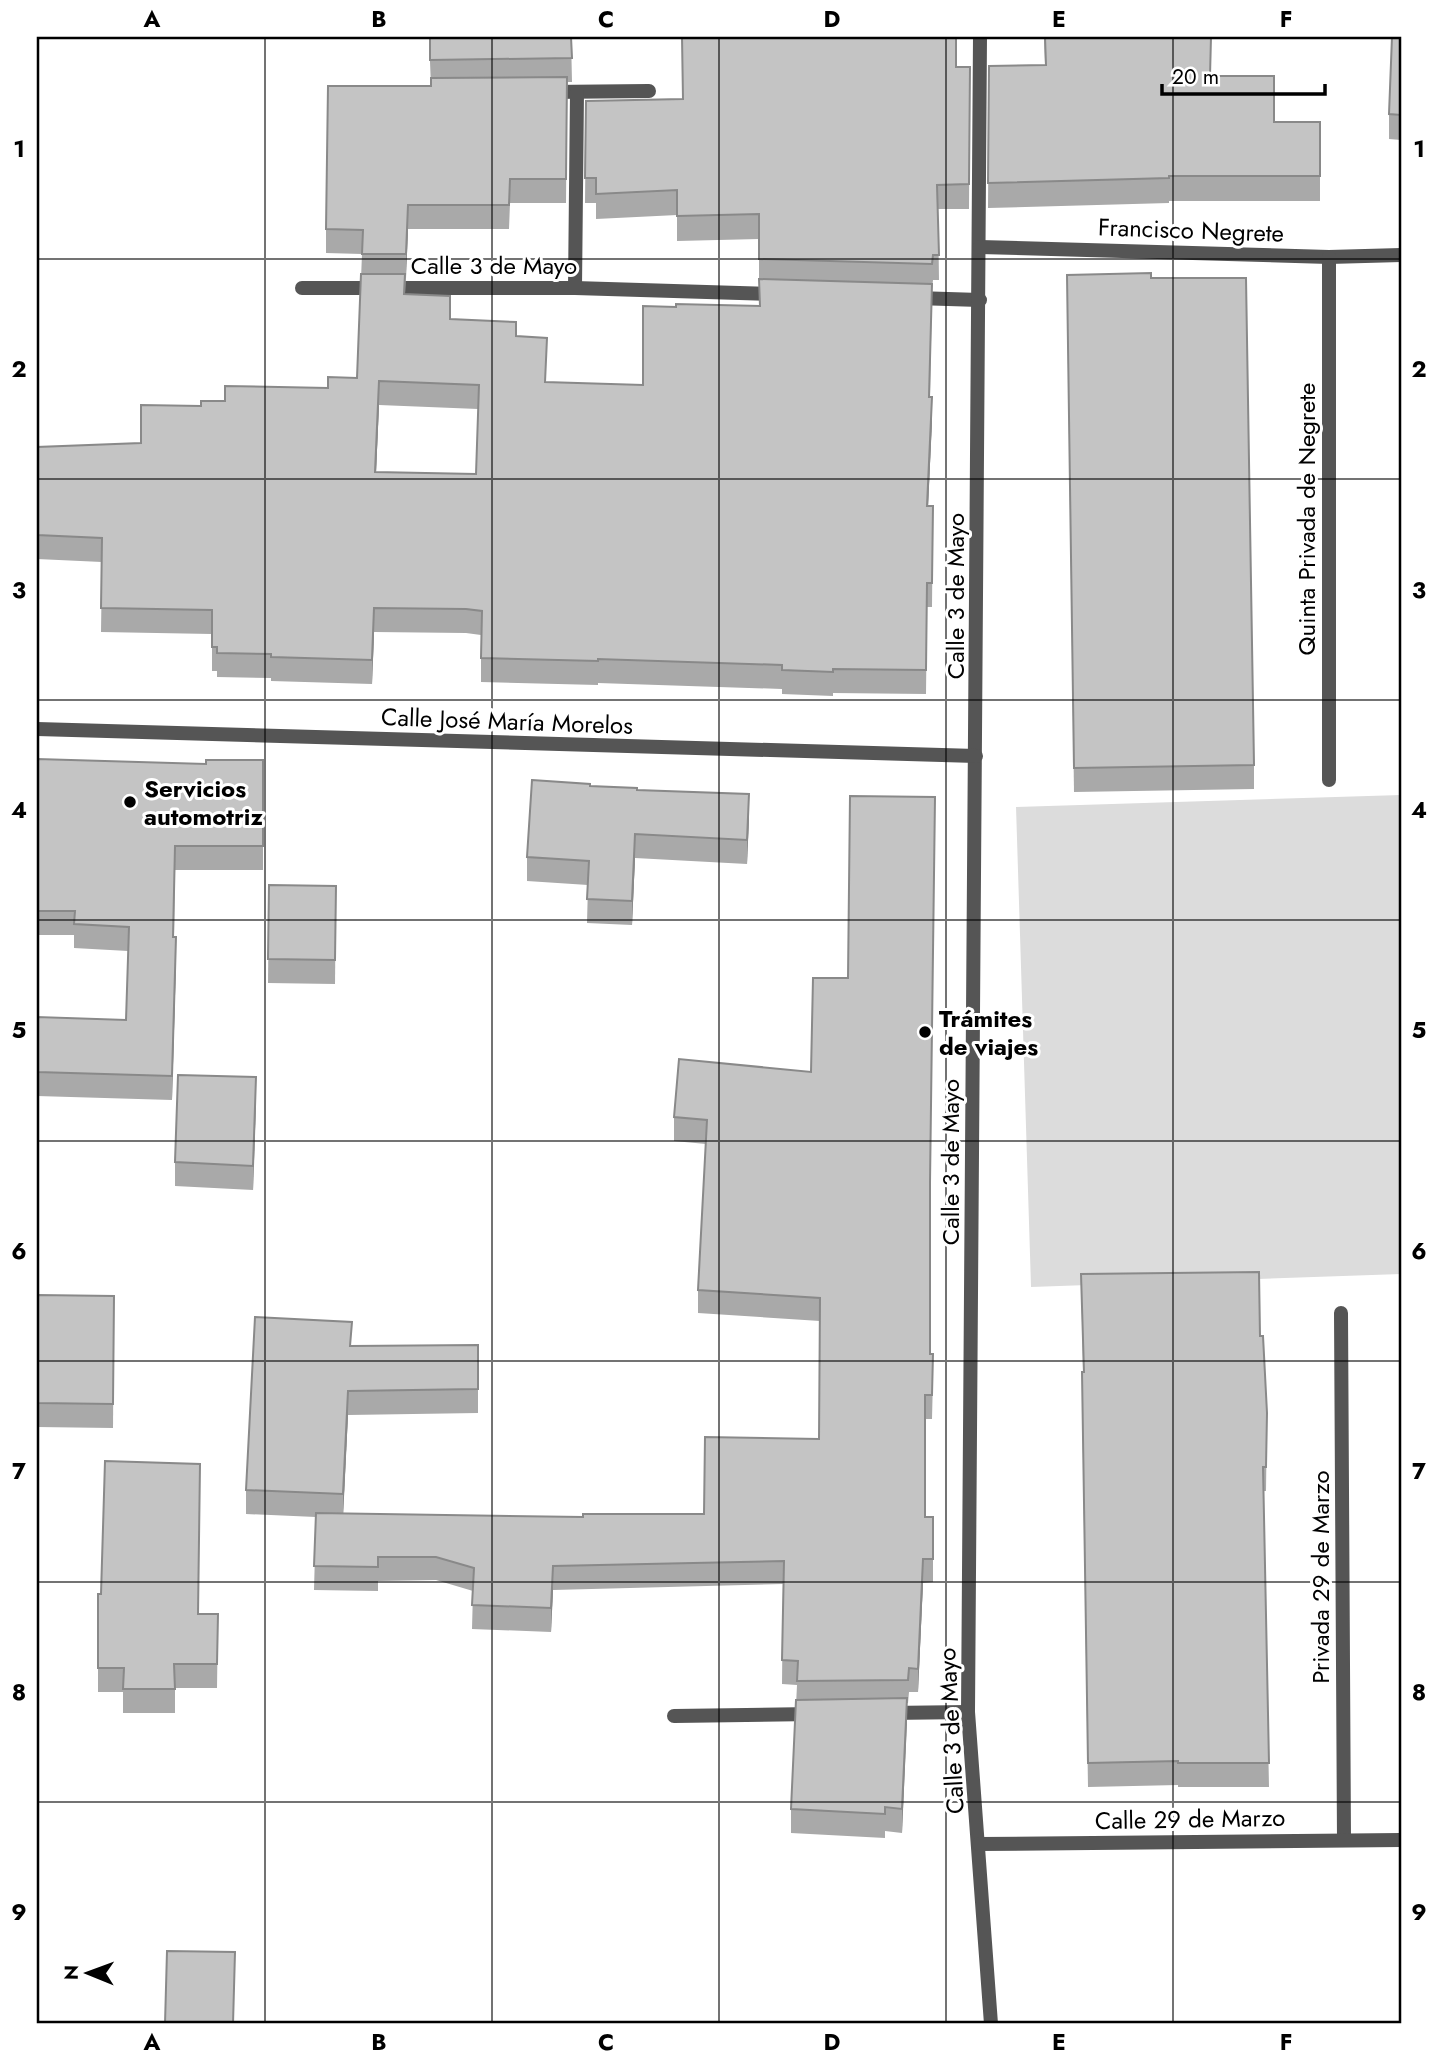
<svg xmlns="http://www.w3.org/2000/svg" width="1438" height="2061" viewBox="0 0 1438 2061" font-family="Jost,sans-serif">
	<rect width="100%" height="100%" fill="#fff"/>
	<polygon fill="#dcdcdc" points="1401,795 1401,1274 1031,1287 1016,807"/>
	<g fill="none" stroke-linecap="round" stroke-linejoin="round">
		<g stroke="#555" stroke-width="14">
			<polyline points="302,288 575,288 776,294"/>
			<polyline points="916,298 980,300"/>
			<polyline points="889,1713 968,1712"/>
			<polyline points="674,1716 813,1714"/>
		</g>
		<g stroke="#555" stroke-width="14">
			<polyline points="980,37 968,1712 991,2024"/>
			<polyline points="550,92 649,91"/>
			<polyline points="980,247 1329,257 1401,255"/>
			<polyline points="1329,257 1329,780"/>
			<polyline points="575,288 577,92"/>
			<polyline points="37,729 976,756"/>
			<polyline points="1341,1313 1344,1840"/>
			<polyline points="979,1844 1401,1840"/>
		</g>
	</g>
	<g fill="#a9a9a9" fill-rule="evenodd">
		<path d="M429 37H571L572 82H567L566 203H510L509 229H408L405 294 450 319 516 336 546 382 643 385 676 307 759 306V239L677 241V215L596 219V203H585L586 101 682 99 956 67H970L969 209H938L939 280H933L932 289 930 397 932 421 928 506H933L932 607H927L926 694 833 693V696L782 694V689L598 683V685L481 682V635L466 633 374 632 372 684 271 681V678L217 677V671H212V634L101 632 102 562 37 559V447L141 443 201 406 225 401 328 388 357 378 362 254 326 253V229L431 86ZM379 405 478 409 476 474 376 472Z"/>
		<polygon points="1044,37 1211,37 1211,76 1274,122 1320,122 1320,201 1169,201 1169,203 988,208 989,66 1045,65"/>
		<polygon points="1401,37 1401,140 1389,139 1389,114"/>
		<polygon points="1151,278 1254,765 1254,789 1074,792 1067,299"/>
		<polygon points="37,759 206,764 263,760 263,870 175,870 174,937 176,961 172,1100 37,1096 37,1017 126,1020 128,951 74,948 74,935 37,935"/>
		<polygon points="590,786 637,790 749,818 747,864 635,858 632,925 587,923 588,885 527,881 527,857"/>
		<polygon points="269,885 336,886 335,984 268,983"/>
		<polygon points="679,1059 930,1207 930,1354 933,1378 932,1419 925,1419 925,1517 933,1517 933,1582 923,1583 918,1692 909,1692 908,1703 907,1703 902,1833 885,1831 885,1838 791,1833 791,1809 797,1685 782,1684 783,1584 553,1590 551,1632 472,1629 473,1591 436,1580 378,1581 378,1591 314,1590 316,1517 246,1514 246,1490 352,1346 478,1345 478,1413 348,1415 343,1514 583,1517 704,1514 819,1439 820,1321 698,1313 698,1290 706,1144 674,1141 674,1117"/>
		<polygon points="256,1101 253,1190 175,1186 175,1162"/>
		<polygon points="1081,1274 1260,1336 1267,1413 1266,1491 1263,1491 1269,1787 1178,1787 1178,1785 1088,1787 1082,1396 1083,1372"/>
		<polygon points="37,1295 114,1296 113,1428 37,1427"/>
		<polygon points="98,1594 198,1614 218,1614 217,1688 175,1688 175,1713 123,1713 123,1692 98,1692"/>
	</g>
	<g fill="#898989">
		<polygon points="408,205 408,229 406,278 406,254"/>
		<polygon points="379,381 379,405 375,496 375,472"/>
		<polygon points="932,397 932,421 927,530 927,506"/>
		<polygon points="374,608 374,632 372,684 372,660"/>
		<polygon points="749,794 749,818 747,864 747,840"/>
		<polygon points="635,834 635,858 632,925 632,901"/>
		<polygon points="176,937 176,961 172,1100 172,1076"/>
		<polygon points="256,1077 256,1101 253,1190 253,1166"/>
		<polygon points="348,1391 348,1415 343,1518 343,1494"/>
		<polygon points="923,1559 923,1583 918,1692 918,1669"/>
		<polygon points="553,1566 553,1590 551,1632 551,1608"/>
		<polygon points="907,1698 907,1722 902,1833 902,1809"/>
	</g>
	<g fill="#c4c4c4" stroke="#898989" stroke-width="2" fill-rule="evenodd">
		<polygon points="430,37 571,37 572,58 430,60"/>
		<polygon points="682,37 956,37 956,67 970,67 969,184 937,185 939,255 933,255 932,264 759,259 759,214 677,216 677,190 596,194 596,178 585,178 586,101 683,99"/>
		<polygon points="1045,37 1211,37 1210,76 1274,76 1274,122 1320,122 1320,176 1169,176 1169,178 988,183 989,66 1046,65"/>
		<polygon points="1392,37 1401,37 1401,115 1389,114"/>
		<polygon points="567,77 566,179 510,179 509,205 408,205 406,254 362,254 363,230 326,229 328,86 431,86 431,78"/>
		<polygon points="1151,273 1151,278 1246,278 1254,765 1074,768 1067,275"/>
		<path d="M361 274H405L404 294 450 296V319L516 322V336L547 338 545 382 643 385V306L676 307V304L760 306 759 279 932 284 929 397H932L927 506H933L932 583H927L926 670 833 669V672L782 670V665L598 659V661L481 658 482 611 466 609 374 608 372 660 271 657V654L217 653V647H212V610L101 608 102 538 37 535V447L141 443V405L201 406V401H225V386L328 388V377L357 378ZM379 381 479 385 476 474 375 472Z"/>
		<polygon points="37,759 206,764 206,760 263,760 263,846 175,846 173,937 176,937 172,1076 37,1072 37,1017 126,1020 129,927 74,924 75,911 37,911"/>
		<polygon points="532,780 590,784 590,786 637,788 637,790 749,794 747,840 635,834 632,901 587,899 589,861 527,857"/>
		<polygon points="850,796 935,797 930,1183 930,1354 933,1354 932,1395 925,1395 925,1517 933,1517 933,1559 923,1559 918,1669 909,1668 908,1680 797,1681 798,1661 782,1660 784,1561 553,1566 551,1608 472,1605 474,1568 436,1557 378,1557 378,1567 314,1566 316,1513 583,1517 583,1514 704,1514 705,1437 819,1439 820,1298 698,1290 707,1120 674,1117 679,1059 811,1072 813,978 848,978"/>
		<polygon points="269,885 336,886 335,960 268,959"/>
		<polygon points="178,1075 256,1077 253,1166 175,1162"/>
		<polygon points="1259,1272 1260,1336 1263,1336 1267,1413 1266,1467 1263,1467 1269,1763 1178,1763 1178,1761 1088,1763 1082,1372 1084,1372 1081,1274"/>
		<polygon points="37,1295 114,1296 113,1404 37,1403"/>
		<polygon points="255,1317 352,1322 350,1346 478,1345 478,1389 348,1391 343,1494 246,1490"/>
		<polygon points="105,1461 200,1464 198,1614 218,1614 217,1664 174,1664 175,1689 123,1689 124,1668 98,1668 98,1594 101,1594"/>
		<polygon points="907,1698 902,1809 885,1807 885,1814 791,1809 796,1700"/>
		<polygon points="167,1951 235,1952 233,2024 165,2024"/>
	</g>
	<path fill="none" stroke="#000" stroke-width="2" stroke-opacity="0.55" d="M265 37V2024M492 37V2024M719 37V2024M946 37V2024M1173 37V2024M37 259H1401M37 479H1401M37 700H1401M37 920H1401M37 1141H1401M37 1361H1401M37 1582H1401M37 1802H1401"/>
	<g fill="#000" stroke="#fff" stroke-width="2.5">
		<circle cx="130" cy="802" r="7"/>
		<circle cx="925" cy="1032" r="7"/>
	</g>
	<g text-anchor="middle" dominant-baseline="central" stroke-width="6" stroke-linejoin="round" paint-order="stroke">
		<g font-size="24" fill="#000" stroke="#fff">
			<text transform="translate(1191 230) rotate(2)">Francisco Negrete</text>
			<text x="494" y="265">Calle 3 de Mayo</text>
			<text transform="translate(1306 519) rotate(-90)">Quinta Privada de Negrete</text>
			<text transform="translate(955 596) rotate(-90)">Calle 3 de Mayo</text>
			<text transform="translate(507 721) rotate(2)">Calle José María Morelos</text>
			<text transform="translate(950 1162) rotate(-90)">Calle 3 de Mayo</text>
			<text transform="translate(1320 1577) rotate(-90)">Privada 29 de Marzo</text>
			<text transform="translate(951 1731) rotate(-93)">Calle 3 de Mayo</text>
			<text transform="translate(1190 1819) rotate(-1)">Calle 29 de Marzo</text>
		</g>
		<g font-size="24" font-weight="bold" fill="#000" stroke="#fff" text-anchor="start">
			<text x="144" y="788">Servicios<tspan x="144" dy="28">automotriz</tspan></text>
			<text x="939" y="1018">Trámites<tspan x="939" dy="28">de viajes</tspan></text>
		</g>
	</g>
	<rect width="1438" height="2061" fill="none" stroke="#ffffff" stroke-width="77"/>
	<g transform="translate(88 1973) rotate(271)" stroke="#ffffff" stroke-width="5" paint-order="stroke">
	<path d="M0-5L12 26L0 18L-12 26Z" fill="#000000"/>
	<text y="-10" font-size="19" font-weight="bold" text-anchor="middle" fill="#000000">N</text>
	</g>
	<path d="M1162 84v10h163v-10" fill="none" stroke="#000000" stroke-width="3.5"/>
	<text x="1172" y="84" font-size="21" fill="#000000" stroke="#ffffff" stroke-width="5" paint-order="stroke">20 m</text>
	<rect x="38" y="38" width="1362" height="1984" fill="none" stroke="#000" stroke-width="2.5"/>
	<g font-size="23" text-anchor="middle" font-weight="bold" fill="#000">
		<text x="152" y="27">A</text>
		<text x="379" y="27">B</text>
		<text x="606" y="27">C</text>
		<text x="832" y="27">D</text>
		<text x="1059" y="27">E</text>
		<text x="1286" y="27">F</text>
		<text x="19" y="157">1</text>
		<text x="1419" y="157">1</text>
		<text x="19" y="377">2</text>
		<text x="1419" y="377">2</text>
		<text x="19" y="598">3</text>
		<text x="1419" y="598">3</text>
		<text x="19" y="818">4</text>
		<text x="1419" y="818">4</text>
		<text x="19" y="1038">5</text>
		<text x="1419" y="1038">5</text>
		<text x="19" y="1259">6</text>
		<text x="1419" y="1259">6</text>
		<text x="19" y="1479">7</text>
		<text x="1419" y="1479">7</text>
		<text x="19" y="1700">8</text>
		<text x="1419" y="1700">8</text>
		<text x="19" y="1920">9</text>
		<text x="1419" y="1920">9</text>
		<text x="152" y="2050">A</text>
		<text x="379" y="2050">B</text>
		<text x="606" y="2050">C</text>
		<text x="832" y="2050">D</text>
		<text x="1059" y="2050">E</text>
		<text x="1286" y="2050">F</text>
	</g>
</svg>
